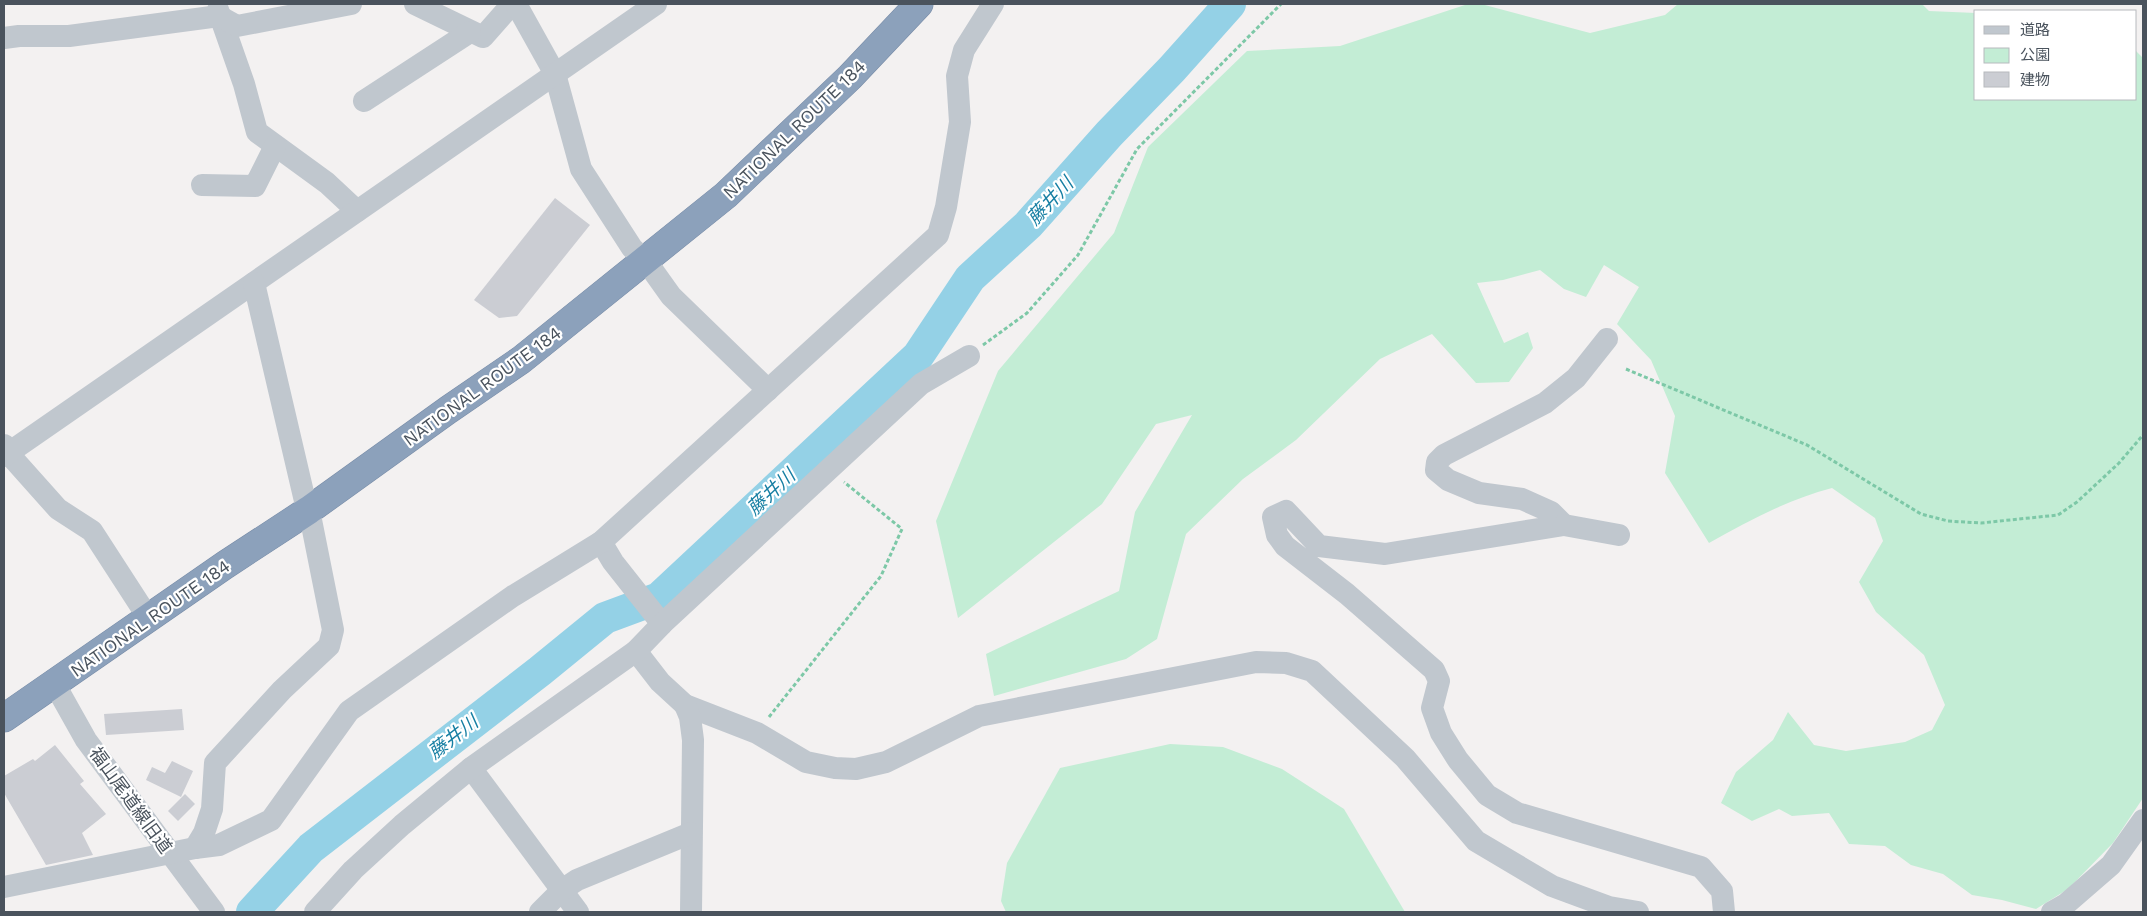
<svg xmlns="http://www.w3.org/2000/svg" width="2147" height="916" viewBox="0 0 2147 916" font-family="'Work Sans','Noto Sans JP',sans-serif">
	<rect width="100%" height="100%" fill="#f3f1f1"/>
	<g fill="#c3edd5">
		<path d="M1468 4H1481L1590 33 1665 15 1678 4H1922L1929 11 1976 13V99H2136V51L2143 58V798L2113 843 2068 889 2036 909 2002 900 1972 895 1943 874 1911 865 1885 846 1849 844 1829 813 1792 816 1779 809 1752 821 1721 803 1736 772 1773 740 1788 712 1814 745 1846 751 1905 742 1932 730 1945 705 1924 655 1876 612 1859 582 1883 541 1875 518 1832 488C1787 500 1750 520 1709 543L1665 473 1675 416 1651 360 1617 324 1639 287 1604 265 1586 297 1564 289 1540 270 1503 280 1477 283 1504 343 1528 332 1533 348 1509 382 1476 383 1432 334 1380 359 1296 440 1243 479 1186 534 1157 639 1126 659 994 696 986 654 1119 591 1135 512 1192 415 1156 424 1102 504 958 618 936 521 998 371 1114 233 1148 147 1247 51 1340 46Z"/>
		<polygon points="1170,744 1223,747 1282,769 1344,809 1405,912 1006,912 1001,901 1007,863 1060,768"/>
	</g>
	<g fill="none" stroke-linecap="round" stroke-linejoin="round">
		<polyline stroke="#94d1e6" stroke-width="32" points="252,912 311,848 540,671 605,618 659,598 918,356 970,278 1028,225 1109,134 1172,69 1230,4"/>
	</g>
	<g fill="#cbcdd3">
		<polygon points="555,198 590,225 517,316 499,318 474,300"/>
		<polygon points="182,709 184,730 106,735 104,714"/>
		<polygon points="55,745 84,781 80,784 106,814 82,833 93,855 46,865 4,793 4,776 33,759 35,761"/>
		<polygon points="172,761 193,771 181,797 146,780 152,767 165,773"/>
		<polygon points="185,794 195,804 178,821 168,811"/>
	</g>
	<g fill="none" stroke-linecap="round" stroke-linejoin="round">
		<g stroke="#788ca7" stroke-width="29">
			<polyline id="highway" points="4,718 225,565 309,510 448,410 521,360 726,195 850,77 919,4"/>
		</g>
		<g stroke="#7dc8a7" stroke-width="3" stroke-dasharray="4 2.5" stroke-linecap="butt">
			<polyline points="983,345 1027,313 1078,255 1137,149 1281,4"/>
			<polyline points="1626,369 1807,445 1921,514 1948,521 1981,523 2058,515 2077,502 2119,463 2143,435"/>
			<polyline points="769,717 881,576 902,529 844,482"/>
		</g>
		<g stroke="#c0c7ce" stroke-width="22">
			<polyline points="415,4 483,37 512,4"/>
			<polyline points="516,4 555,74 581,169 632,248 646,261 671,296 768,390"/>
			<polyline points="218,10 244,84 257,132 327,183 357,211"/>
			<polyline points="4,38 19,36 69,36 219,16 237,26 351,4"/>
			<polyline points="364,101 470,32"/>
			<polyline points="202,185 255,186 275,146"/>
			<polyline points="1607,339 1576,378 1545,403 1444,455 1437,462 1436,470 1448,480 1479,493 1522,499 1551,512 1564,525 1385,554 1319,546 1286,511 1273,517 1277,535 1285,546 1347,594 1434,670 1439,681 1432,708 1441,733 1458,760 1487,795 1517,813 1701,867 1722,891 1724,912"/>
			<polyline points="4,445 8,453 58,509 92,531 149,619"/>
			<polyline points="4,456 656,4"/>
			<polyline points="1564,525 1619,535"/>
			<polyline points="601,542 613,562 662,624"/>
			<polyline points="636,651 660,682 685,705 757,733 806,762 835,768 856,769 886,762 979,716 1256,662 1286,663 1312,671 1405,758 1476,841 1552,886 1609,907 1638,912"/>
			<polyline points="54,683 86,740 214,912"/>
			<polyline points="685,705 690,717 693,740 691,912"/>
			<polyline points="471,768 578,912"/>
			<polyline points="195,848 204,833 212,809 215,763 282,690 329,646 333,630 309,510 305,501 254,283"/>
			<polyline points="4,887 195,848 219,845 271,820 349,711 513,596 601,542 938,235 946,207 960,122 957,76 964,50 993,4"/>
			<polyline points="315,912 353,870 402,825 471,768 636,651 662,624 921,384 969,356"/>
			<polyline points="540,912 562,890 577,880 691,833"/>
			<polyline points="2052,912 2066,904 2111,865 2143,820"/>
		</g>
		<use href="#highway" stroke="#8ca1bb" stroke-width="28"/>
	</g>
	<g text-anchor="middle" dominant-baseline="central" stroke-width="4.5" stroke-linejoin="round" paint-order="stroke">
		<g font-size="18" fill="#4a535d" stroke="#fff">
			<text transform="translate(794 129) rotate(-44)">NATIONAL ROUTE 184</text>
			<text transform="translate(482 386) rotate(-36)">NATIONAL ROUTE 184</text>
			<text transform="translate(150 618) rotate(-35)">NATIONAL ROUTE 184</text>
			<text transform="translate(131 800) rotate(54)">福山尾道線旧道</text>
		</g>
		<g font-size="19" font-style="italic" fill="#177fa3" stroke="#fff">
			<text transform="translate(1050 201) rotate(-47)">藤井川</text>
			<text transform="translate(771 492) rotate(-43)">藤井川</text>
			<text transform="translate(453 737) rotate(-38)">藤井川</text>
		</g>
	</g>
	<rect width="2147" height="916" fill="none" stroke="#4a535d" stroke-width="10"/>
	<rect x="1974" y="10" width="162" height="90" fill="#ffffff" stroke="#b7babe"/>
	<rect x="1984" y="26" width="25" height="8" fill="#c0c7ce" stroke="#b7babe"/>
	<text x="2020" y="35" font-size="15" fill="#4a535d">道路</text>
	<rect x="1984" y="48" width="25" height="15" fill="#c3edd5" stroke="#b7babe"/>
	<text x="2020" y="60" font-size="15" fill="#4a535d">公園</text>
	<rect x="1984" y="72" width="25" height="15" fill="#cbcdd3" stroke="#b7babe"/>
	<text x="2020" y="85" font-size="15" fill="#4a535d">建物</text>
</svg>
